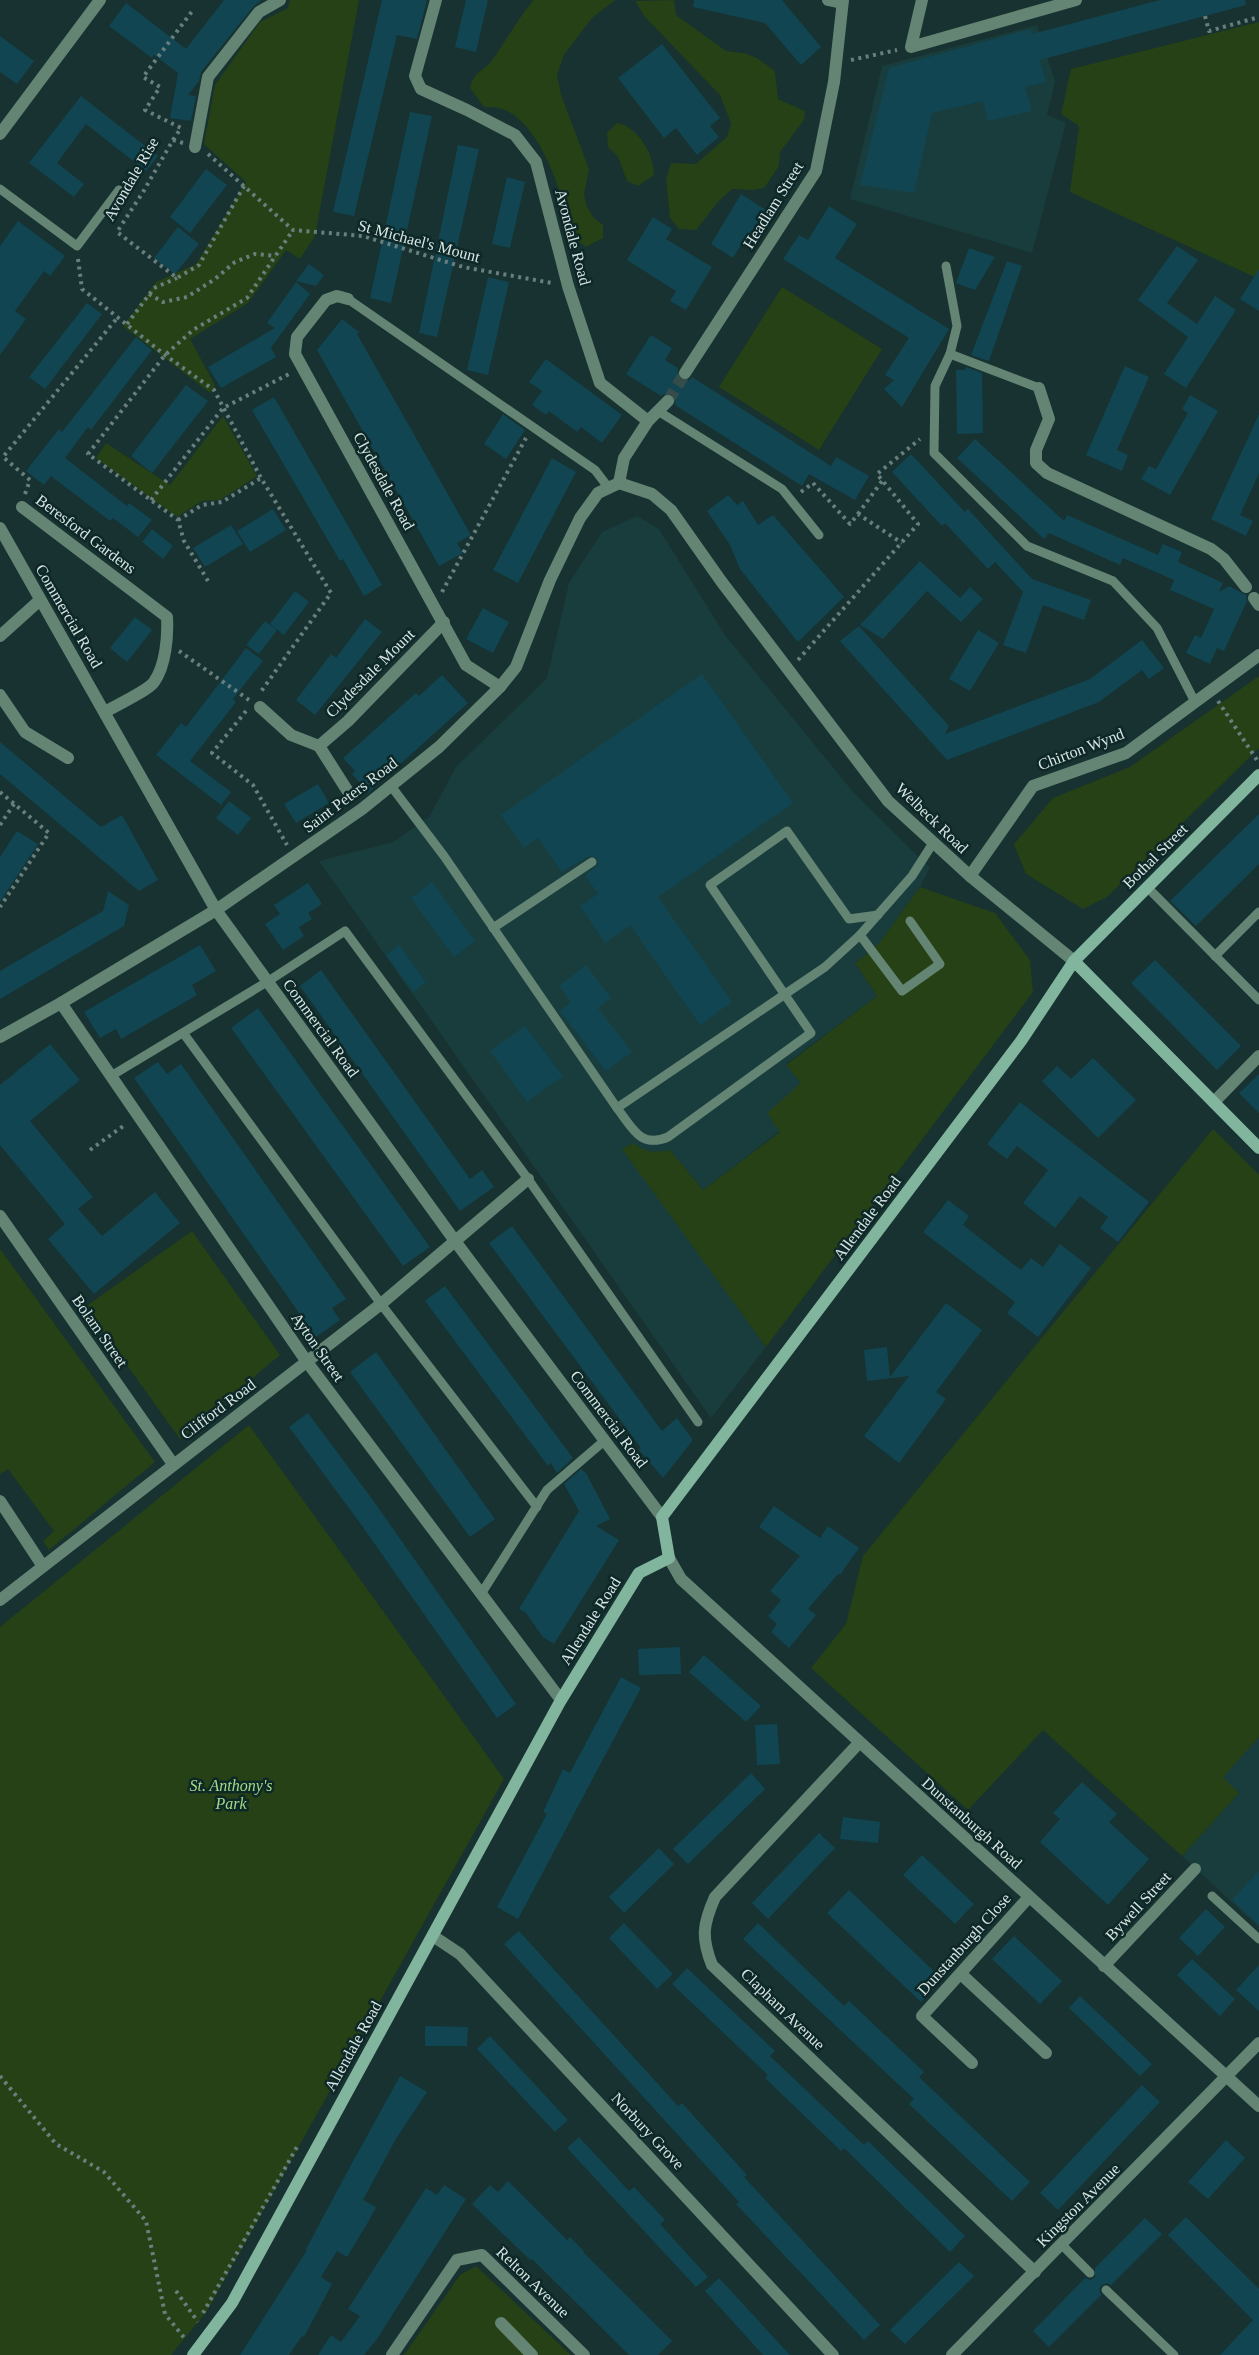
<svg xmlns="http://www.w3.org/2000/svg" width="1259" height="2355" viewBox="0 0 1259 2355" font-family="'Times New Roman',serif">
	<rect width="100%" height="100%" fill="#173230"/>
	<g fill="#183d3c">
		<polygon points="1037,25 1055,82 1047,115 1066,123 1032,253 850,199 882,66"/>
		<polygon points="637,516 659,529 725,635 854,793 930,868 920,887 877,946 855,963 877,996 786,1064 801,1083 780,1131 703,1190 670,1150 655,1153 643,1151 634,1143 725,1290 766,1347 711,1418 319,861 393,842 429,817 456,767 547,678 569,583 602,532"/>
		<polygon points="1259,1737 1259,1927 1182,1856 1239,1793 1222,1777"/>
	</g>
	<g fill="#254115">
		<polygon points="290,0 359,0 315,236 300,259 286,250 248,303 190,339 215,385 210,393 123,326 156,282 196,264 246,182 204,144 215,85 260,22 288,8"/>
		<path d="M534 0H615L592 18 564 55 557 75 561 95 589 169 584 195 587 207 594 218 603 225V238L586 247 572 237C564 199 542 123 502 109 497 107 489 107 484 107L470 88C475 69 483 73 493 59 507 39 518 18 534 0Z"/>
		<polygon points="674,0 676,15 726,51 744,53 757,58 775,71 778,99 805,111 804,120 780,152 779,166 764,188 753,190 732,189 718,202 696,230 679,229 670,218 666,179 671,163 696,164 727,137 731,123 720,95 645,17 635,1"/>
		<polygon points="1259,22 1259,279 1070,192 1079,126 1061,114 1071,69"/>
		<path d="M617 123C638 127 654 154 654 175L638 186 627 181 618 157 608 147 607 133Z"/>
		<polygon points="782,287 882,349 819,450 719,387"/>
		<polygon points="223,416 257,476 220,500 202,501 177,517 96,458 106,443 170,485"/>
		<polygon points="1259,676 1259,748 1107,897 1083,909 1026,874 1014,844 1053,798 1130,767"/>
		<path d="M920 887 995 913 1030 960 1033 992 766 1347 622 1149 634 1143C646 1153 654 1153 670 1150L703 1190 780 1132 767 1113 801 1083 786 1065 877 996 855 963 877 946Z"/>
		<polygon points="1213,1129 1259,1175 1259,1737 1223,1777 1239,1793 1182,1856 1043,1730 968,1810 811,1668 846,1624 863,1556"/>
		<polygon points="192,1231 280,1355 180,1439 85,1307"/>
		<polygon points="0,1249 155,1462 49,1550 43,1541 54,1531 8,1469 0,1474"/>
		<polygon points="249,1425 504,1779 207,2311 171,2355 0,2355 0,1627"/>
		<polygon points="476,2266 571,2355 404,2355 460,2275"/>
	</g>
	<g fill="#114552">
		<polygon points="224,0 261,0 253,7 201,72 199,81 188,95 196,96 191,121 170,118 178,73 154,55 152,58 109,26 126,3 186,49"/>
		<polygon points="382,0 427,0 417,39 397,35 354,216 333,212"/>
		<polygon points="466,0 488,0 476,52 455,47"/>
		<polygon points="694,0 782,0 821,47 801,65 765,23 693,7"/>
		<polygon points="1160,0 1245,0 1246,5 1040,60 1046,82 1025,87 1032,111 988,121 983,101 932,113 914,193 860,185 889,68 1031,29 1032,34"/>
		<polygon points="0,36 34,61 17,84 0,72"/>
		<polygon points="662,44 720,118 710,126 719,137 697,155 676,128 664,138 618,78"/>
		<polygon points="81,96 158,156 146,171 86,124 57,163 84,184 74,197 29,163"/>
		<polygon points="410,112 432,116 391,303 370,298"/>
		<polygon points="458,145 479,149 437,337 419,333"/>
		<polygon points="206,169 227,185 190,233 170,217"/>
		<polygon points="507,177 525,182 510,248 492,244"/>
		<polygon points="741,194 774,215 758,242 747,235 733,258 711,244"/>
		<polygon points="829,206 857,224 835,258 949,329 902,407 884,389 894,380 885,375 909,338 783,259 799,235 808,240"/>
		<polygon points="653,217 672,229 666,239 712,267 686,310 670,301 676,291 627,260"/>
		<polygon points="18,221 65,256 50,276 44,271 15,311 26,319 0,355 0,246"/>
		<polygon points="178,227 199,244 175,274 154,258"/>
		<polygon points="1177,246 1198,260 1167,303 1197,324 1215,296 1236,310 1186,388 1164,374 1188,337 1138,300"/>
		<polygon points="969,248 995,257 975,290 956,283"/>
		<polygon points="1007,261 1022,266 989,361 971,355"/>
		<polygon points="309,264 324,275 316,286 296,281"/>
		<polygon points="1259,269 1259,311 1240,299"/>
		<polygon points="488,277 509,282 488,375 467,370"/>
		<polygon points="296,282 310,294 271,348 276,357 221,388 208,367 275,328 267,323"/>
		<polygon points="87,303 102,314 45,389 29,377"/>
		<polygon points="342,319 359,332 357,334 471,535 457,543 463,553 439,566 317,350"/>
		<polygon points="651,335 672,348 665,360 678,368 677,376 681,380 688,381 692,377 831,466 836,457 869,476 855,500 809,474 802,486 675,405 676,399 673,395 666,393 661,396 626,374"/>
		<polygon points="136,337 152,350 91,430 88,427 65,458 127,506 129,503 152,520 138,537 113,518 110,521 51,476 44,485 26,471 59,429 62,432"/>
		<polygon points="546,359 622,415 602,443 581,427 577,432 549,411 546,415 532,405 542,391 529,382"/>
		<polygon points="1125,366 1149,377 1117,450 1128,455 1122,471 1086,455"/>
		<polygon points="966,367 982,373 983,433 957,434 956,370 965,370"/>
		<polygon points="186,385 208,401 152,473 131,456"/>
		<polygon points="1190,395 1218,411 1170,495 1141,479 1149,466 1156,469 1188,413 1182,409"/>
		<polygon points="274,397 382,585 364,596 343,559 340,561 252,410"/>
		<polygon points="503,414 525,430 506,459 484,444"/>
		<polygon points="1259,414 1259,473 1240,515 1253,521 1246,536 1211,519"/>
		<polygon points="975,439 1064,521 1067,515 1158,555 1163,544 1182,552 1178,562 1223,583 1219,592 1229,586 1246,595 1247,601 1224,651 1217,648 1210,664 1186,653 1195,635 1201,638 1214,609 1170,590 1174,580 1123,558 1120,565 1049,533 1044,539 957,458"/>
		<polygon points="911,454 965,512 968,509 1032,579 1091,600 1084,620 1043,605 1026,653 1003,645 1023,592 995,562 988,569 945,523 942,526 892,472"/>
		<polygon points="552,458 576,472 518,583 493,570"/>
		<polygon points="728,495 737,505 743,501 758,525 773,515 844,597 798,642 740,569 730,545 707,511"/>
		<polygon points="273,509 286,530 250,552 237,531"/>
		<polygon points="231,525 243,544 205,567 193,548"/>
		<polygon points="152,529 173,546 163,559 142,542"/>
		<polygon points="920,561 960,598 970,587 983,599 961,622 927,591 883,639 860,625"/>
		<polygon points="295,591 309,602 284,635 270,624"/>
		<polygon points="483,608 509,622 493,653 466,639"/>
		<polygon points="135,617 152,630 127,662 110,648"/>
		<polygon points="365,619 382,632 315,715 296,700 331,654 336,658"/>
		<polygon points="265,621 277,630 259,654 246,645"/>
		<polygon points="859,626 949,726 945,734 1090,679 1142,640 1164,668 1149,679 1142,670 1099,702 947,760 840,641"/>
		<polygon points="978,630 999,643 970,691 949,679"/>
		<polygon points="246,648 263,661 233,699 236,702 190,761 231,792 221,805 156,755 181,723 186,727"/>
		<polygon points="702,674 793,803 658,897 732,1002 700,1025 630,925 605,943 580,906 598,894 585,875 598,865 597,858 589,856 562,872 538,838 524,848 501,815"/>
		<polygon points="442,675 468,703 368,793 352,774 355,771 343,758 416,693 419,696"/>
		<polygon points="0,742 101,827 122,815 158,880 139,891 0,774"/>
		<polygon points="318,784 329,803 296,823 284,804"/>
		<polygon points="229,801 251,818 238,835 216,818"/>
		<polygon points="1259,814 1259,864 1196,926 1170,901"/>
		<polygon points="17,831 38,844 0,902 0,857"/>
		<polygon points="432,882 475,941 454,957 411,898"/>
		<polygon points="308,883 322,904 308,913 312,919 299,927 304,936 283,950 265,924 280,914 274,905"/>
		<polygon points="108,891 129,905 124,926 0,999 0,971 103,911"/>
		<polygon points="200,945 216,971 192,985 197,995 121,1039 116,1029 100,1038 84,1012"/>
		<polygon points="399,945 426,982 413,992 386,955"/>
		<polygon points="1155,960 1241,1046 1217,1070 1131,983"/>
		<polygon points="586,965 611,998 598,1008 632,1052 606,1071 560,1011 571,1002 559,986"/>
		<polygon points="321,970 470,1179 482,1170 494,1187 460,1211 300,986"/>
		<polygon points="258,1008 430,1247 403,1266 231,1028"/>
		<polygon points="525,1026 563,1076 527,1102 490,1051"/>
		<polygon points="50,1044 80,1080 30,1121 93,1197 78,1209 102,1236 155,1192 180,1223 94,1294 48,1239 65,1224 0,1145 0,1085"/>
		<polygon points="1093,1058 1136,1100 1098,1138 1042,1081 1057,1066 1071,1079"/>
		<polygon points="158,1062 167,1074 181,1064 346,1299 332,1308 340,1320 316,1337 134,1078"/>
		<polygon points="1259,1074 1259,1113 1239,1093"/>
		<polygon points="1020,1102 1149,1202 1118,1242 1100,1228 1108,1217 1080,1196 1055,1228 1023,1203 1048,1170 1017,1146 1007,1159 987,1144"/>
		<polygon points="948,1200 969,1216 963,1225 1021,1270 1031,1258 1043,1267 1060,1244 1091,1268 1038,1337 1007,1313 1015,1302 923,1232"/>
		<polygon points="512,1226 662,1431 677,1418 693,1440 663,1478 639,1450 641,1448 489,1243"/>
		<polygon points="445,1286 573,1458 557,1473 551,1463 548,1466 425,1301"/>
		<polygon points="946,1303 982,1330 936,1392 946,1399 899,1463 864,1436 909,1376 867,1381 864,1350 887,1347 890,1377"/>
		<polygon points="376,1352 495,1519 470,1537 350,1372"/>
		<polygon points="308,1413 375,1503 516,1704 497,1718 360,1523 289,1427"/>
		<polygon points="581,1469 586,1473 610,1519 596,1526 619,1540 554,1644 543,1637 526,1613 519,1609 579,1511 564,1484"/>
		<polygon points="774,1506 820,1538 828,1526 859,1548 840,1575 838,1574 808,1609 816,1615 789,1648 771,1632 777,1624 768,1616 781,1600 770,1591 800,1556 759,1527"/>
		<polygon points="680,1647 681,1674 639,1675 638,1649"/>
		<polygon points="704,1655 761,1706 746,1722 689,1672"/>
		<polygon points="621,1677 641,1688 518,1919 497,1907 547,1814 543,1812 563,1769 570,1773"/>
		<polygon points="777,1724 780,1764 757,1765 755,1725"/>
		<polygon points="751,1773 765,1789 688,1864 673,1849"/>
		<polygon points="1082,1782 1117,1814 1109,1822 1149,1859 1108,1905 1040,1842 1060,1819 1053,1813"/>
		<polygon points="843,1817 880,1822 878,1843 840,1839"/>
		<polygon points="819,1833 835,1848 768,1919 752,1903"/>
		<polygon points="659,1848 674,1864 624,1913 609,1897"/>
		<polygon points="922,1855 974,1904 955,1924 903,1875"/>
		<polygon points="1259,1871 1259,1925 1232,1900"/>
		<polygon points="849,1890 942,1979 921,2002 827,1913"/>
		<polygon points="1206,1909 1225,1927 1198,1956 1179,1938"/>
		<polygon points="624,1923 673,1974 657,1989 609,1938"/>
		<polygon points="758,1923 844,2006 849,2001 924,2072 919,2077 1030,2182 1012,2201 909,2104 914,2099 743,1939"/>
		<polygon points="519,1931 678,2106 682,2103 747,2175 744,2177 880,2325 864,2340 736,2204 739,2202 504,1944"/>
		<polygon points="1014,1936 1062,1981 1040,2004 992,1959"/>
		<polygon points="1192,1959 1235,1999 1220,2016 1177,1975"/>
		<polygon points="1259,1965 1259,2011 1236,1990"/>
		<polygon points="687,1968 775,2051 770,2056 864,2145 868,2141 965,2236 950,2252 844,2148 841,2151 765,2078 768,2075 672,1984"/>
		<polygon points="1080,1996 1152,2064 1140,2076 1069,2008"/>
		<polygon points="425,2026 468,2027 467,2046 425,2046"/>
		<polygon points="490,2036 568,2120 555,2132 477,2049"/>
		<polygon points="400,2076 427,2092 397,2137 363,2200 376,2207 367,2224 347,2257 337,2251 321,2277 332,2284 304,2337 302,2336 289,2355 240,2355 307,2250 306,2249 351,2165"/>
		<polygon points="1142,2085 1160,2102 1058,2210 1040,2193"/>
		<polygon points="579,2137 629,2191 634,2187 665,2220 660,2224 708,2277 696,2287 567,2148"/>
		<polygon points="1226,2140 1245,2158 1208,2199 1188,2182"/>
		<polygon points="508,2181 567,2240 570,2237 584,2251 583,2252 672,2341 658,2355 629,2355 532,2259 530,2260 472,2204 490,2185 498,2192"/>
		<polygon points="444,2185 466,2199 377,2339 364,2355 318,2355 331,2335 341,2342 360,2316 348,2309 426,2188 437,2195"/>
		<polygon points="1186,2217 1259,2289 1259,2355 1220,2355 1253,2320 1168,2235"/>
		<polygon points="1145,2218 1162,2234 1111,2285 1107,2283 1102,2285 1099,2289 1101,2295 1049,2347 1033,2331 1085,2278 1091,2280 1095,2277 1095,2268"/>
		<polygon points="959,2262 974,2276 905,2344 890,2330"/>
		<polygon points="719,2278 790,2355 763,2355 705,2291"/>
	</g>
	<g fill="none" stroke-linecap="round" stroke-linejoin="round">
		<polyline stroke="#344d4b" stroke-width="12" stroke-dasharray="12 6" stroke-linecap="butt" points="668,401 685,373"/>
		<g stroke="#697f7e" stroke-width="4" stroke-dasharray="3 4.5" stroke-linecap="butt">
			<polyline points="1205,16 1209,31 1259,17"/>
			<polyline points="851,60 897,50"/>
			<polyline points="173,140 181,128 145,110 160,87 143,77 193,10"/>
			<polyline points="183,143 173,140 143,192 117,232 177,278 199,265 244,186"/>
			<polyline points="208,154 293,230 363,236 463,267 552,283"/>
			<polyline points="78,259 82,289 165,355 214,390 261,478 331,593 260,693"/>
			<polyline points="149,294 163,302 187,297 215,279 235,262 255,254 276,256"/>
			<polyline points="127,324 154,288 177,278"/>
			<polyline points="801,492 813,483 850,524 858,514 902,543"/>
			<polyline points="25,494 30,480 3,457 118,317"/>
			<polyline points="151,500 223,408 291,373"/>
			<polyline points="858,514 882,481"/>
			<polyline points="178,520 202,505 222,502 261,478"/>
			<polyline points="208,581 184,541 178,520 88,454 165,355 193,330 247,298 293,230"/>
			<polyline points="442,592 526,438"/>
			<polyline points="179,651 249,700"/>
			<polyline points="798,660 918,524 877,474 920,439"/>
			<polyline points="1218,701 1257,760"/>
			<polyline points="246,711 212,753 253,785 287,845"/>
			<polyline points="0,792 49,833 0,907"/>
			<polyline points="0,825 14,804"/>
			<polyline points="90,1150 126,1124"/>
			<polyline points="0,2076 56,2144 104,2172 146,2221 165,2314 186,2340"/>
			<polyline points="176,2291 198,2322"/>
			<polyline points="203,2313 297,2147"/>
		</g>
		<g stroke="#648474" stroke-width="9">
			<polyline points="0,189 77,246 119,190"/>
			<polyline points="946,266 957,326 950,354"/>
			<polyline points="348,299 595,470 608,487"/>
			<polyline points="1039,388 950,354 935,386 934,453 1027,546 1113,581 1157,628 1195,702"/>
			<polyline points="658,411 782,489 819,535"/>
			<polyline points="391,786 444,856 617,1108 825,967 860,935 912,876 933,843"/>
			<polyline points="1147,887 1259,1000"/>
			<polyline points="493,928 592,862"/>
			<polyline points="860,935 902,991 940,964 910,921"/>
			<polyline points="1215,956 1259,912"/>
			<polyline points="184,1034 381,1304 537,1507"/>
			<polyline points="111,1076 267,982 345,931 528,1179 698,1422"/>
			<path d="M617 1108C632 1127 640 1149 668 1137L811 1033 710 885 787 831 849 919 878 915"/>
			<polyline points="481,1594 547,1490 604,1441"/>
			<polyline points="1212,1896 1259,1939"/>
			<polyline points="1062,2245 1090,2273"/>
			<polyline points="1106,2290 1174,2355"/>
		</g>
		<g stroke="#648474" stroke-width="12">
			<polyline points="436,0 415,76 421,89 467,110 515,135 536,162 568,286 600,383 648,421"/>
			<polyline points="828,0 842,3"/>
			<polyline points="922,0 911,47 1076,0"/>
			<polyline points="0,134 100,0"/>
			<polyline points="195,147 208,77 259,12 280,0"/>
			<polyline points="348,299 337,296 326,300 297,337 295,354 466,665 500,687"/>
			<polyline points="685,373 816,171 834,82 843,0"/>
			<polyline points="1039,388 1049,419 1036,450 1036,463 1047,473 1211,549 1224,559 1246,587"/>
			<polyline points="619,483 652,494 671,510 721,581 888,801 970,876 1074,961"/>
			<polyline points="619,483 624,458 648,421 668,401"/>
			<path d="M22 507 167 617C168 636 166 665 154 682 149 690 115 706 105 712"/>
			<polyline points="1254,598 1259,605"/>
			<polyline points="0,636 40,600"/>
			<polyline points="0,695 25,732 68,758"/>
			<polyline points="260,707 291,735 319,746 347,790"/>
			<polyline points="319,746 348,721 444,622"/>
			<polyline points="970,876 1033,786 1126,753 1259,655"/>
			<polyline points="61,1003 307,1362 561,1700"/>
			<polyline points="0,1037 61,1003 216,910 362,809 439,747 500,687 516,667 550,580 580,518 598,493 619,483"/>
			<polyline points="1214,1102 1259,1056"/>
			<polyline points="0,1216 173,1464"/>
			<polyline points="0,1501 42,1565"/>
			<polyline points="669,1558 681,1579 1259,2106"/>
			<polyline points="0,1600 381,1304 528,1179"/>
			<path d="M859 1743 715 1897C703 1924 701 1937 712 1965L1035 2272"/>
			<polyline points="433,1936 460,1954 833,2355"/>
			<polyline points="1104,1966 1195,1869"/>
			<polyline points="961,1974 1046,2053"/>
			<polyline points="972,2063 922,2016 1029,1897"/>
			<polyline points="501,2323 532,2355"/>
			<polyline points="392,2355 457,2260 482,2255 584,2355"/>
			<polyline points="952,2355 1259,2043"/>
		</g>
		<polyline stroke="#648474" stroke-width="12" points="0,528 216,910 455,1241 662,1517"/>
		<g stroke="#82b59d" stroke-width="12">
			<polyline points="1074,961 1259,1148"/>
			<polyline points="193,2355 232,2303 561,1700 639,1573 669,1558 662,1517 1021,1041 1074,961 1259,775"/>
		</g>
	</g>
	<g text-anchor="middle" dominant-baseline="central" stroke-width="5" stroke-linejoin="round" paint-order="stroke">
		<g font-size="16" fill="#d7e6e5" stroke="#0d2827">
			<text transform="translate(131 179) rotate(-60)">Avondale Rise</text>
			<text transform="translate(773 205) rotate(-58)">Headlam Street</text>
			<text transform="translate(573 237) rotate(75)">Avondale Road</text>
			<text transform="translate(419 241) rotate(15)">St Michael's Mount</text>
			<text transform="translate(384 481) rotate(61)">Clydesdale Road</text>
			<text transform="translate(86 534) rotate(37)">Beresford Gardens</text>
			<text transform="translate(69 616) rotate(60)">Commercial Road</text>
			<text transform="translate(370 673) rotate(-45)">Clydesdale Mount</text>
			<text transform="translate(1081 749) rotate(-21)">Chirton Wynd</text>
			<text transform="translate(350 795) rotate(-37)">Saint Peters Road</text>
			<text transform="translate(932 818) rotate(44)">Welbeck Road</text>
			<text transform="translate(1155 856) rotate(-45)">Bothal Street</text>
			<text transform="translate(321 1028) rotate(54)">Commercial Road</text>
			<text transform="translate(867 1218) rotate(-53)">Allendale Road</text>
			<text transform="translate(100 1331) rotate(55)">Bolam Street</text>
			<text transform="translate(318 1347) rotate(55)">Ayton Street</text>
			<text transform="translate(218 1409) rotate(-37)">Clifford Road</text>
			<text transform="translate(609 1419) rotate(53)">Commercial Road</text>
			<text transform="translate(590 1621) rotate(-58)">Allendale Road</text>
			<text transform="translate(972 1823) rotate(42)">Dunstanburgh Road</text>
			<text transform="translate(1138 1906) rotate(-47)">Bywell Street</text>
			<text transform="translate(964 1944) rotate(-48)">Dunstanburgh Close</text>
			<text transform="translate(783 2009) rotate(44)">Clapham Avenue</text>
			<text transform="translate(353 2046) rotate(-61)">Allendale Road</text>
			<text transform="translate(648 2131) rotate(47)">Norbury Grove</text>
			<text transform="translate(1078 2205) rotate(-45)">Kingston Avenue</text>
			<text transform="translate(533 2282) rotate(44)">Relton Avenue</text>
		</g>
		<g font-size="16" font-style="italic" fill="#a4db87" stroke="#0d2827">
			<text x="231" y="1785">St. Anthony's<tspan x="231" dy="18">Park</tspan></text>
		</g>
	</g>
</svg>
